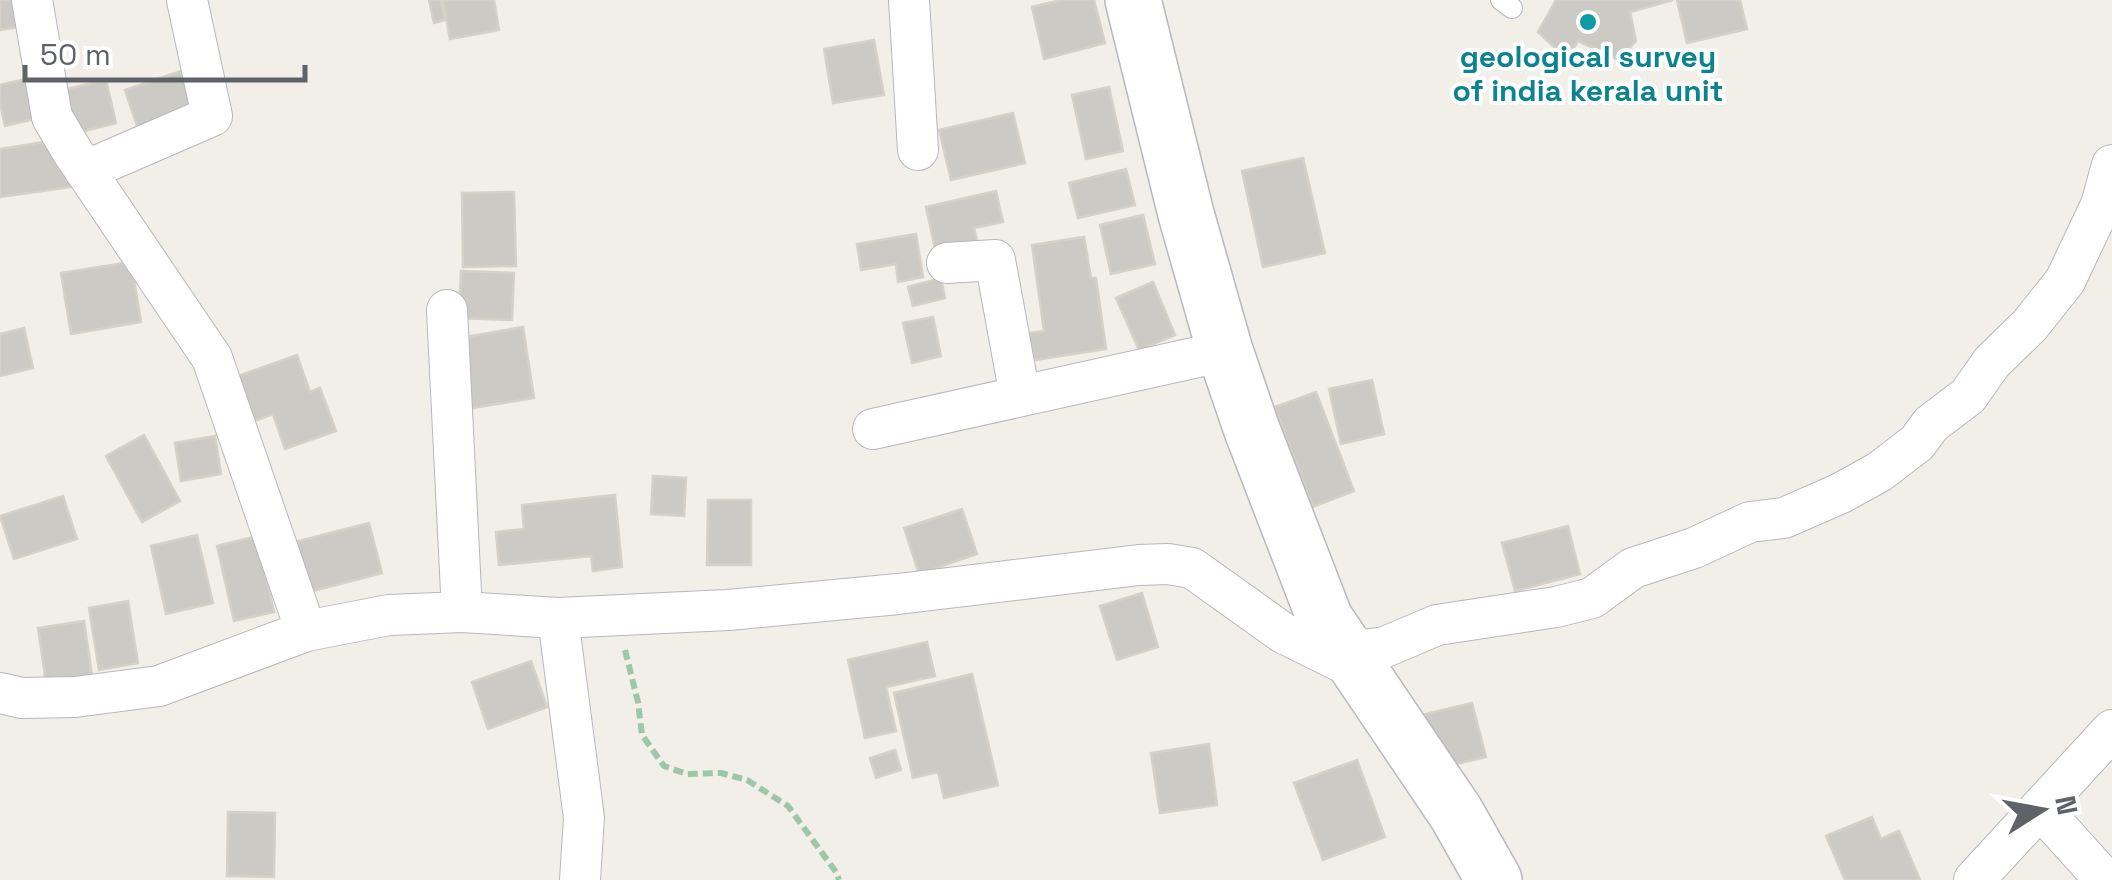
<svg xmlns="http://www.w3.org/2000/svg" width="2112" height="880" viewBox="0 0 2112 880" font-family="'Space Grotesk',sans-serif">
	<rect width="100%" height="100%" fill="#f1efe8"/>
	<g fill="#cccac5" stroke="#d6d1c6" stroke-width="2.5">
		<polygon points="0,0 15,0 19,27 0,30"/>
		<polygon points="429,0 441,0 445,20 434,23"/>
		<polygon points="443,0 494,0 499,30 450,39"/>
		<polygon points="1061,0 1094,0 1105,43 1044,59 1032,7"/>
		<polygon points="1556,0 1673,0 1630,12 1636,41 1619,60 1578,41 1567,59 1538,32"/>
		<polygon points="1677,0 1740,0 1747,29 1687,43"/>
		<polygon points="874,40 884,95 833,103 824,49"/>
		<polygon points="181,71 197,115 140,135 125,90"/>
		<polygon points="38,76 47,116 5,126 0,103 0,85"/>
		<polygon points="106,80 116,123 65,136 54,92"/>
		<polygon points="1109,87 1123,151 1086,159 1072,95"/>
		<polygon points="1013,113 1025,163 951,180 939,130"/>
		<polygon points="63,139 71,187 0,197 0,149"/>
		<polygon points="1303,158 1325,253 1263,267 1242,171"/>
		<polygon points="1126,169 1135,205 1078,218 1069,183"/>
		<polygon points="996,191 1003,222 974,228 979,249 937,258 926,207"/>
		<polygon points="514,192 516,266 463,267 462,193"/>
		<polygon points="1143,215 1155,264 1111,274 1100,225"/>
		<polygon points="916,234 923,277 898,282 896,264 861,270 857,244"/>
		<polygon points="1084,237 1091,278 1096,278 1106,349 1022,362 1017,335 1044,331 1032,245"/>
		<polygon points="131,262 141,322 71,334 61,273"/>
		<polygon points="461,271 514,273 512,320 459,318"/>
		<polygon points="941,278 945,298 913,306 908,287"/>
		<polygon points="1153,282 1175,335 1139,350 1116,298"/>
		<polygon points="933,317 941,356 912,363 903,323"/>
		<polygon points="523,327 534,398 466,409 454,339"/>
		<polygon points="24,328 33,368 0,376 0,334"/>
		<polygon points="297,355 310,392 320,388 336,431 285,449 273,414 252,422 235,377"/>
		<polygon points="1372,380 1384,434 1341,444 1329,389"/>
		<polygon points="1316,392 1354,491 1313,507 1275,407"/>
		<polygon points="144,435 180,501 142,522 106,456"/>
		<polygon points="215,436 221,474 181,481 175,443"/>
		<polygon points="653,476 686,478 684,516 651,514"/>
		<polygon points="615,495 622,567 593,571 591,556 499,565 496,532 524,529 522,505"/>
		<polygon points="63,496 77,539 14,559 0,516"/>
		<polygon points="708,500 751,500 751,565 707,565"/>
		<polygon points="962,509 977,554 919,574 904,528"/>
		<polygon points="369,523 382,573 309,592 295,542"/>
		<polygon points="1568,526 1580,574 1515,591 1502,543"/>
		<polygon points="197,535 213,603 166,614 151,546"/>
		<polygon points="257,536 274,612 234,621 217,546"/>
		<polygon points="1142,593 1158,647 1117,660 1100,606"/>
		<polygon points="128,601 138,663 99,670 89,608"/>
		<polygon points="84,621 92,675 46,682 38,628"/>
		<polygon points="927,642 935,676 886,687 896,731 865,738 848,660"/>
		<polygon points="531,661 547,707 488,729 472,682"/>
		<polygon points="972,674 998,785 944,798 938,772 913,778 894,693"/>
		<polygon points="1472,703 1486,757 1439,768 1413,717"/>
		<polygon points="1209,744 1217,805 1160,813 1151,753"/>
		<polygon points="895,750 901,770 876,778 870,758"/>
		<polygon points="1357,760 1385,837 1323,860 1294,783"/>
		<polygon points="228,812 275,813 274,877 227,876"/>
		<polygon points="1872,817 1881,839 1899,831 1920,880 1845,880 1826,836"/>
	</g>
	<g fill="none" stroke-linecap="round" stroke-linejoin="round">
		<g stroke="#b5b8bc" stroke-width="22">
			<polyline id="lane" points="1501,0 1512,8"/>
		</g>
		<g stroke="#b5b8bc" stroke-width="42">
			<g id="street">
				<polyline points="32,0 52,117 72,151 212,358 306,631"/>
				<polyline points="909,0 918,150"/>
				<polyline points="85,171 212,116 187,0"/>
				<polyline points="947,263 995,260 1020,396"/>
				<polyline points="447,310 462,612"/>
				<polyline points="873,429 1225,351"/>
				<polyline points="558,618 584,818 580,880"/>
				<polyline points="1347,652 1385,647 1437,625 1556,607 1592,598 1633,568 1694,548 1750,522 1784,518 1841,493 1879,472 1917,443 1931,424 1968,396 1992,362 2030,325 2065,281 2101,205 2112,165"/>
				<polyline points="0,693 22,698 75,697 159,686 306,631 389,615 462,612 558,618 728,610 898,594 1139,565 1168,564 1192,568 1283,633 1356,669"/>
				<polyline points="2041,809 2105,880"/>
				<polyline points="1974,880 2112,730"/>
			</g>
		</g>
		<g stroke="#b6babf" stroke-width="58">
			<polyline id="secondary" points="1133,0 1186,214 1225,351 1252,430 1325,619 1456,813 1494,880"/>
		</g>
		<polyline stroke="#9cc7a9" stroke-width="6" stroke-dasharray="10 5" stroke-linecap="butt" points="625,650 638,702 642,735 664,766 687,774 721,773 747,780 788,806 836,872 839,880"/>
		<use href="#lane" stroke="#fff" stroke-width="20"/>
		<use href="#street" stroke="#fff" stroke-width="40"/>
		<use href="#secondary" stroke="#fff" stroke-width="55"/>
	</g>
	<circle fill="#0f9aa8" stroke="#fff" stroke-width="4" cx="1588" cy="22" r="10"/>
	<g text-anchor="middle" dominant-baseline="central" stroke-width="8" stroke-linejoin="round" paint-order="stroke">
		<g font-size="30" font-weight="bold" fill="#0d838f" stroke="#fff">
			<text x="1588" y="56">geological survey<tspan x="1588" dy="34">of india kerala unit</tspan></text>
		</g>
	</g>
	<g transform="translate(2042 810) rotate(79)" stroke="#ffffff" stroke-width="8" paint-order="stroke">
	<path d="M0-8L18 38L0 25L-18 38Z" fill="#5f6368"/>
	<text y="-15" font-size="28" font-weight="bold" text-anchor="middle" fill="#5f6368">N</text>
	</g>
	<path d="M25 65v15h280v-15" fill="none" stroke="#5f6368" stroke-width="5"/>
	<text x="40" y="65" font-size="30" fill="#5f6368" stroke="#ffffff" stroke-width="8" paint-order="stroke">50 m</text>
</svg>
